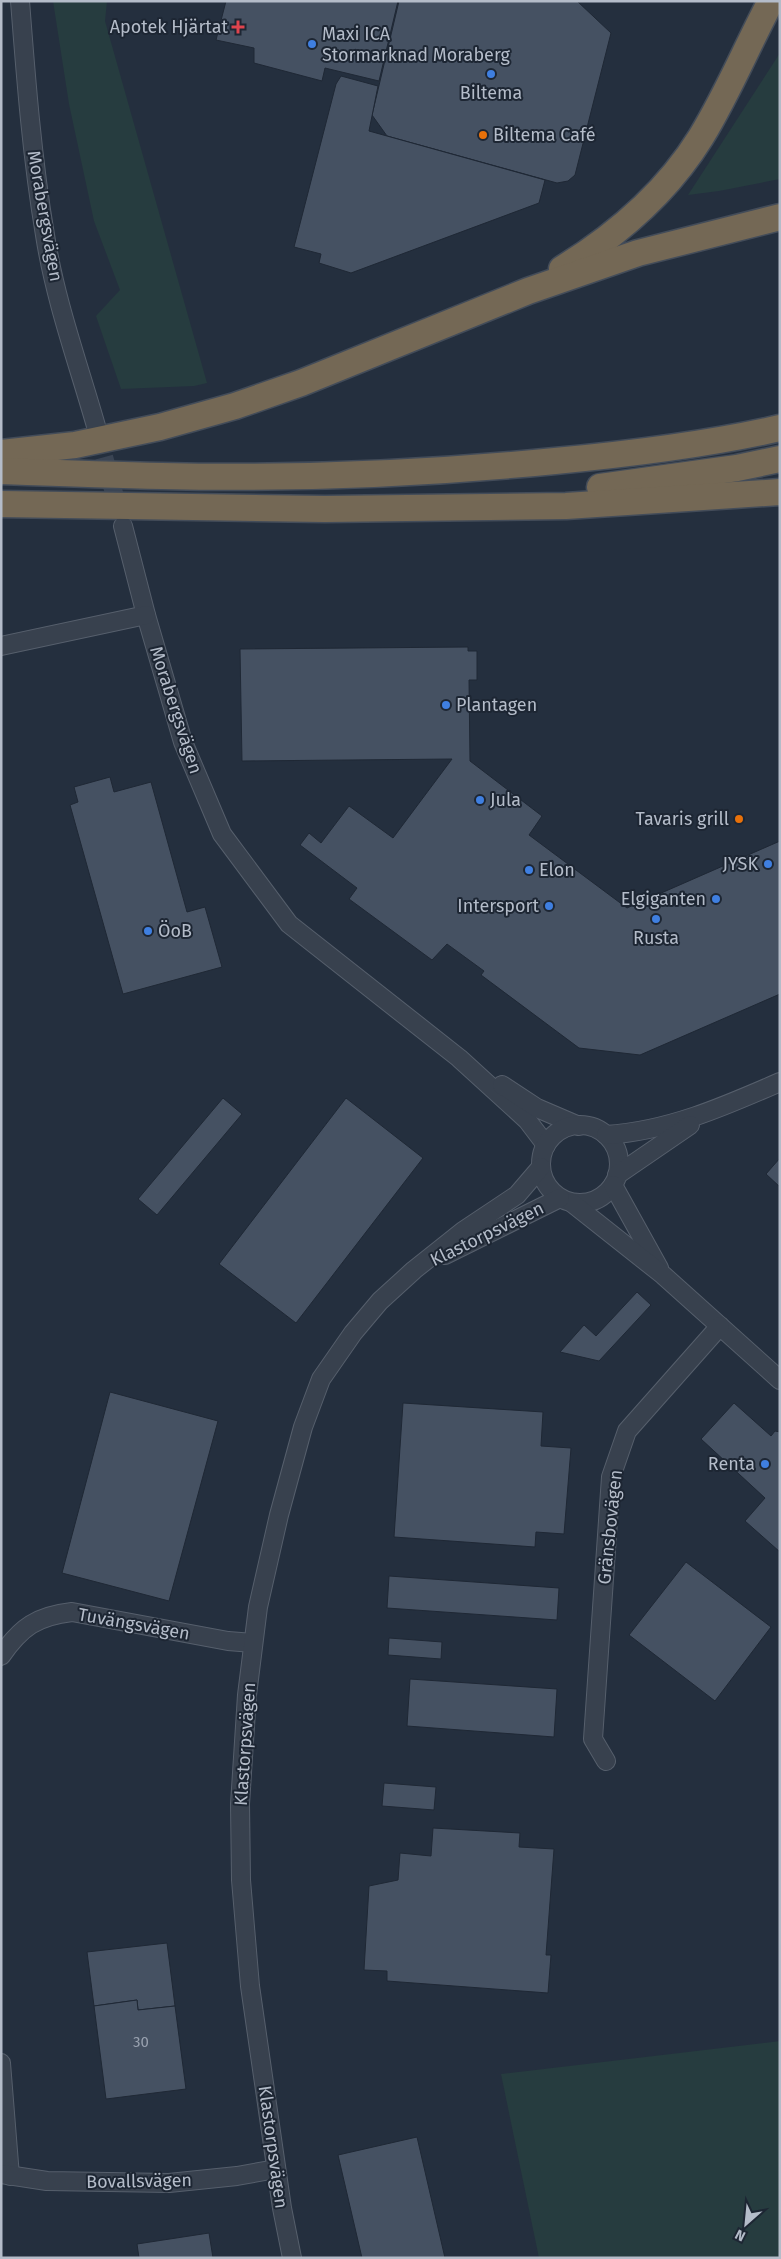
<svg xmlns="http://www.w3.org/2000/svg" width="781" height="2259" viewBox="0 0 781 2259" font-family="'Fira Sans',sans-serif">
	<rect width="100%" height="100%" fill="#242f3e"/>
	<g fill="#263c3f">
		<polygon points="53,1 107,1 105,21 207,383 194,386 121,389 96,316 120,290 94,221 69,104"/>
		<polygon points="780,53 780,179 719,191 688,195"/>
		<polygon points="780,2041 780,2258 539,2258 501,2074"/>
	</g>
	<g fill="#455162" stroke="#1f2835">
		<polygon points="226,1 398,1 379,81 325,68 322,81 254,63 254,48 216,40"/>
		<polygon points="399,1 577,1 611,33 575,175 568,181 557,183 387,136 372,115"/>
		<polygon points="341,76 378,86 369,131 545,180 539,203 351,273 319,263 321,254 294,247 336,84"/>
		<polygon points="468,647 468,651 477,651 477,680 469,680 470,761 542,816 529,835 627,908 780,841 780,994 640,1055 579,1048 481,975 484,971 447,944 432,960 349,899 357,888 300,845 309,833 321,843 349,806 393,838 452,759 242,761 240,649"/>
		<polygon points="110,777 114,792 151,782 187,912 205,907 222,967 123,994 70,805 78,802 74,787"/>
		<polygon points="223,1098 242,1114 157,1215 138,1199"/>
		<polygon points="346,1098 423,1158 296,1323 219,1264"/>
		<polygon points="780,1158 780,1187 766,1174"/>
		<polygon points="637,1292 651,1305 599,1361 560,1352 584,1325 596,1336"/>
		<polygon points="110,1392 218,1421 169,1601 62,1573"/>
		<polygon points="403,1403 543,1412 541,1446 571,1448 564,1534 536,1532 535,1547 394,1537"/>
		<polygon points="734,1403 771,1436 775,1431 780,1432 780,1552 745,1521 765,1498 701,1439"/>
		<polygon points="686,1562 771,1627 715,1701 629,1635"/>
		<polygon points="389,1576 559,1588 557,1620 387,1608"/>
		<polygon points="389,1638 442,1642 441,1659 388,1655"/>
		<polygon points="410,1679 557,1689 554,1737 407,1726"/>
		<polygon points="384,1783 436,1787 434,1810 382,1806"/>
		<polygon points="433,1828 520,1833 519,1847 554,1849 546,1955 551,1955 548,1993 387,1981 387,1971 364,1970 369,1886 398,1880 400,1853 431,1856"/>
		<polygon points="167,1943 175,2006 138,2010 137,2000 94,2006 87,1952"/>
		<polygon points="137,2000 138,2010 175,2006 186,2089 106,2099 94,2006"/>
		<polygon points="417,2137 445,2258 362,2258 338,2155"/>
		<polygon points="209,2233 213,2258 139,2258 137,2244"/>
	</g>
	<g fill="none" stroke-linecap="round" stroke-linejoin="round">
		<polyline stroke="#3a4453" stroke-width="18" stroke-dasharray="18 9" stroke-linecap="butt" points="97,431 120,515"/>
		<g stroke="#565f6c" stroke-width="20">
			<g id="minor">
				<path d="M20 1C26 79 32 158 45 235 55 300 78 363 96 426"/>
				<polyline points="123,526 146,615 183,742 222,834 289,924 459,1058 527,1120 546,1145"/>
				<polyline points="1,646 146,615"/>
				<polyline points="502,1085 537,1108 579,1126"/>
				<circle cx="580" cy="1164" r="39"/>
				<path d="M606 1135C668 1131 723 1107 780 1082"/>
				<polyline points="617,1175 690,1125"/>
				<polyline points="613,1185 659,1268"/>
				<polyline points="572,1203 663,1275 780,1380"/>
				<polyline points="445,1255 560,1198"/>
				<path d="M1 1656C21 1627 37 1616 72 1612L228 1641 253 1643"/>
				<polyline points="606,1761 593,1739 611,1477 627,1431 720,1326"/>
				<polyline points="1,2063 10,2176"/>
				<polyline points="1,2174 47,2181 169,2183 237,2176 276,2169"/>
				<polyline points="292,2258 282,2208 250,1986 241,1880 240,1804 247,1695 258,1607 279,1515 303,1427 321,1379 353,1333 380,1301 414,1270 463,1231 517,1195 541,1167"/>
			</g>
		</g>
		<g stroke="#434c59" stroke-width="29">
			<g id="highway">
				<path d="M562 269C617 235 667 192 701 137 728 93 747 46 771 1"/>
				<polyline points="1,453 75,445 160,427 235,406 301,383 528,291 638,253 780,217"/>
				<path d="M1 471C55 473 109 475 162 476 293 479 424 474 555 461 630 454 706 445 780 428"/>
				<polyline points="600,487 737,468 780,459"/>
				<polyline points="1,504 325,509 566,506 780,492"/>
			</g>
		</g>
		<use href="#minor" stroke="#38414e" stroke-width="18"/>
		<use href="#highway" stroke="#746855" stroke-width="26"/>
	</g>
	<path fill="#e0444e" stroke="#1d2633" stroke-width="2" d="M235.5 19.5h5v5h5v5h-5v5h-5v-5h-5v-5h5z"/>
	<g fill="#3f7fe0" stroke="#1d2633" stroke-width="2">
		<circle cx="312" cy="44" r="5"/>
		<circle cx="491" cy="74" r="5"/>
		<circle cx="446" cy="705" r="5"/>
		<circle cx="480" cy="800" r="5"/>
		<circle cx="768" cy="864" r="5"/>
		<circle cx="529" cy="870" r="5"/>
		<circle cx="716" cy="899" r="5"/>
		<circle cx="549" cy="906" r="5"/>
		<circle cx="656" cy="919" r="5"/>
		<circle cx="148" cy="931" r="5"/>
		<circle cx="765" cy="1464" r="5"/>
	</g>
	<g fill="#e8710a" stroke="#1d2633" stroke-width="2">
		<circle cx="483" cy="135" r="5"/>
		<circle cx="739" cy="819" r="5"/>
	</g>
	<g text-anchor="middle" dominant-baseline="central" stroke-width="4" stroke-linejoin="round" paint-order="stroke">
		<g font-size="15" fill="#98a1af">
			<text x="141" y="2042">30</text>
		</g>
		<g font-size="18" fill="#b4bcc9" stroke="#1d2633" text-anchor="end">
			<text x="228" y="27">Apotek Hjärtat</text>
			<text x="322" y="34" text-anchor="start">Maxi ICA<tspan x="322" dy="21">Stormarknad Moraberg</tspan></text>
			<text x="491" y="93" text-anchor="middle">Biltema</text>
			<text x="493" y="135" text-anchor="start">Biltema Café</text>
			<text x="456" y="705" text-anchor="start">Plantagen</text>
			<text x="490" y="800" text-anchor="start">Jula</text>
			<text x="729" y="819">Tavaris grill</text>
			<text x="758" y="864">JYSK</text>
			<text x="539" y="870" text-anchor="start">Elon</text>
			<text x="706" y="899">Elgiganten</text>
			<text x="539" y="906">Intersport</text>
			<text x="158" y="931" text-anchor="start">ÖoB</text>
			<text x="656" y="938" text-anchor="middle">Rusta</text>
			<text x="755" y="1464">Renta</text>
		</g>
		<g font-size="18" fill="#b4bcc9" stroke="#1d2633">
			<text transform="translate(45 216) rotate(80)">Morabergsvägen</text>
			<text transform="translate(176 710) rotate(72)">Morabergsvägen</text>
			<text transform="translate(487 1234) rotate(-26)">Klastorpsvägen</text>
			<text transform="translate(610 1527) rotate(-84)">Gränsbovägen</text>
			<text transform="translate(134 1624) rotate(10)">Tuvängsvägen</text>
			<text transform="translate(245 1744) rotate(-86)">Klastorpsvägen</text>
			<text transform="translate(273 2147) rotate(82)">Klastorpsvägen</text>
			<text transform="translate(139 2181) rotate(-1)">Bovallsvägen</text>
		</g>
	</g>
	<rect width="781" height="2259" fill="none" stroke="#b4bcc9" stroke-width="5"/>
	<g transform="translate(746 2224) rotate(207)" stroke="#1d2633" stroke-width="4" paint-order="stroke">
	<path d="M0-4L9 19L0 12L-9 19Z" fill="#b4bcc9"/>
	<text y="-8" font-size="14" font-weight="bold" text-anchor="middle" fill="#b4bcc9">N</text>
	</g>
</svg>
